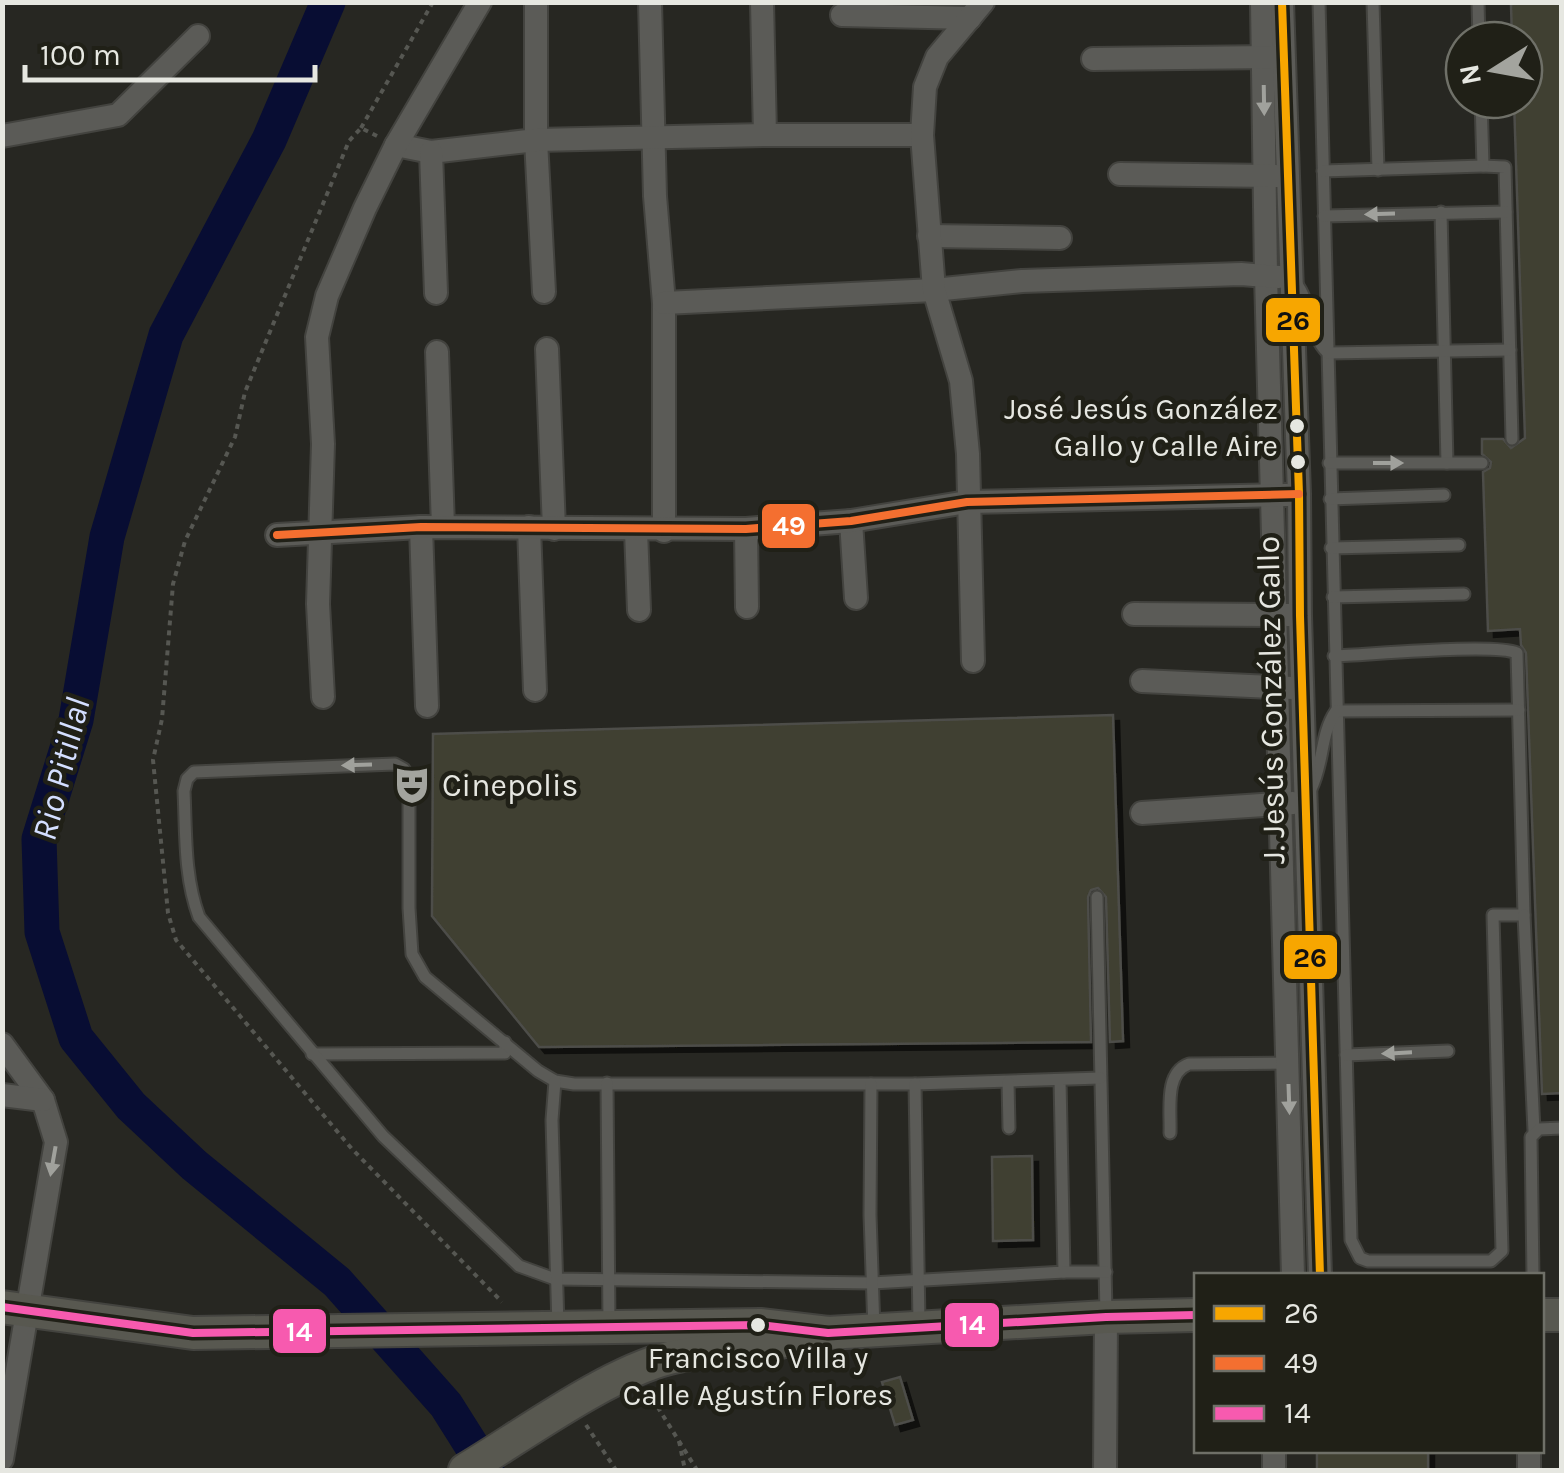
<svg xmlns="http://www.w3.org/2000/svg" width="1564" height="1473" viewBox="0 0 1564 1473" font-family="Karla,sans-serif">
	<defs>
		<filter id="shadow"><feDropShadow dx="6" dy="6" stdDeviation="0" flood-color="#0009"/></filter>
	</defs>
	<rect width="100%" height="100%" fill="#272722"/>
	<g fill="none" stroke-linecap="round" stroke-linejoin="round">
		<polyline stroke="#080d33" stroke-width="35" points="328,2 269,140 166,335 107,537 76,720 39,839 42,932 76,1038 131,1106 194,1165 337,1282 446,1405 487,1470"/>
	</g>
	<g fill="#3f3f30" stroke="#4d4d49" stroke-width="2.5" filter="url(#shadow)">
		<polygon points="1562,3 1562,1093 1542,1094 1526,653 1521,645 1520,629 1488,631 1483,472 1490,468 1491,462 1482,454 1482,439 1503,439 1511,448 1525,438 1514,100 1524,100 1524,40 1512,40 1511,4"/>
		<polygon points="1113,715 1123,1041 1110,1042 1106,897 1098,888 1091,890 1088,897 1091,1042 539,1047 432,916 433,734"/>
		<polygon points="1032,1156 1033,1240 993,1241 992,1157"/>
		<polygon points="900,1377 913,1420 895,1425 882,1382"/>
		<rect x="1317" y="1450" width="111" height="20"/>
	</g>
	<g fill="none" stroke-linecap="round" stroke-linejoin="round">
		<g stroke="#43433f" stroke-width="15">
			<g id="lane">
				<path d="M1319 2 1351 1240 1360 1258 1368 1261H1491L1502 1251 1493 915H1524L1517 653C1494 643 1368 655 1334 656"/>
				<polyline points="1373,2 1378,170"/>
				<polyline points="1478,2 1479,40"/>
				<polyline points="1481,100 1483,166 1505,167 1512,439"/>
				<polyline points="1323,171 1483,166"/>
				<polyline points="1441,212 1447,463"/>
				<polyline points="1324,216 1506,212"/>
				<path d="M1296 283C1312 304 1309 336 1328 353L1510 350"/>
				<polyline points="1329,463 1482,463"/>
				<polyline points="1330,499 1444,495"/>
				<polyline points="1331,548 1459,545"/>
				<polyline points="1333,597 1464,594"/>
				<path d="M1311 789C1324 763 1320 734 1336 711L1519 710"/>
				<polyline points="1097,897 1106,1313"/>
				<polyline points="1524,915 1534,1131"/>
				<polyline points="312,1054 505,1053 505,1042"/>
				<polyline points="1346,1055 1448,1051"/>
				<path d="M1060 1080 1064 1272 872 1283 555 1279 519 1266 383 1136 199 917C184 877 186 833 184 791L187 779 194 772 395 764 404 769 409 779V908L412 954 425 977 538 1071 555 1081 574 1084H915L1100 1078"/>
				<polyline points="555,1081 552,1120 558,1327"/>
				<polyline points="1008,1082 1009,1128"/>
				<polyline points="607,1083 609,1324"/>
				<polyline points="871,1084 870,1215 874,1329"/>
				<polyline points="915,1084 919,1323"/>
				<path d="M1170 1133C1171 1110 1164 1073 1189 1064L1289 1063"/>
				<polyline points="1064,1272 1106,1272"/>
				<polyline points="1533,1276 1531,1137 1539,1129 1562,1128"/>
			</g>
		</g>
		<g stroke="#43433f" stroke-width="26">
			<g id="street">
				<polyline points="536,2 536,140 544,292"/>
				<polyline points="650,2 655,196 664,303 664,531"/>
				<polyline points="762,2 765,135"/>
				<polyline points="1262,2 1266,275 1293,1276"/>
				<polyline points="1282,2 1299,494 1300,616 1320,1276"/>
				<polyline points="842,15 970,18"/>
				<polyline points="1093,59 1274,57"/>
				<polyline points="2,136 118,115 198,36"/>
				<polyline points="396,145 431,152 536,140 765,135 922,135"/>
				<polyline points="431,152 436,293"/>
				<polyline points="1120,174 1276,176"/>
				<polyline points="929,236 1060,238"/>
				<polyline points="664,303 934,290 1022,281 1241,274 1279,277"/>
				<polyline points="547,349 554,529"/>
				<polyline points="437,352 443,527"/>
				<polyline points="851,521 856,598"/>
				<polyline points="421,527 427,706"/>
				<polyline points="529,527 535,690"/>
				<polyline points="746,529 747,607"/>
				<polyline points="636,530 639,610"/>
				<polyline points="277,535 421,527 746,529 851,521 967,502 1287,495"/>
				<polyline points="1134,614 1290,615"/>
				<polyline points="973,661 968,454 961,381 934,290 922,135 925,87 937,57 983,2"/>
				<polyline points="1142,681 1293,688"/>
				<polyline points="323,697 318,604 323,444 317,337 327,296 365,208 396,145 480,2"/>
				<polyline points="1142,813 1293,803"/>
				<polyline points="2,1044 43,1100 56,1142 2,1459"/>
				<polyline points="2,1095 43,1100"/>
				<polyline points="1105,1470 1106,1317"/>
				<polyline points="1274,1470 1274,1450"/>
				<polyline points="1529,1470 1529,1450"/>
			</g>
		</g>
		<g stroke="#43433f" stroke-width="36">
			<g id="secondary">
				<polyline points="2,1307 193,1333 760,1325 828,1333 1106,1317 1196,1315"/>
				<polyline points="1542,1315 1562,1315"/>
				<path d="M465 1470C522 1436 606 1374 669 1358 706 1349 747 1348 785 1341"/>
			</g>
		</g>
		<g stroke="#565752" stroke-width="4" stroke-dasharray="5 5" stroke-linecap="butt">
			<polyline points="361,128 433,2"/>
			<polyline points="377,136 361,128 349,141 245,392 235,437 185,541 173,584 162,719 153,760 168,913 176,940 352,1149 502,1302"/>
			<polyline points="647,1390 697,1470"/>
			<polyline points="586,1425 616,1470"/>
			<polyline points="679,1441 685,1470"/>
		</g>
		<use href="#lane" stroke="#5b5b57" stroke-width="11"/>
		<use href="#street" stroke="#5b5b57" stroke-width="22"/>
		<use href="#secondary" stroke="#585850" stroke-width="32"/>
		<g stroke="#202017" stroke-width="15">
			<polyline id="bus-1" points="1282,2 1299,494 1300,616 1320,1276"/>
		</g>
		<g stroke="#202017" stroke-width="15">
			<polyline id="bus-2" points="277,535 421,527 746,529 851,521 967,502 1299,494"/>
		</g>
		<g stroke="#202017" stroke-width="15">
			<polyline id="bus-3" points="2,1307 193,1333 760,1325 828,1333 1106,1317 1196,1315"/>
		</g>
		<use href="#bus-1" stroke="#f7a600" stroke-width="8"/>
		<use href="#bus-2" stroke="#f46f30" stroke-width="8"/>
		<use href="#bus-3" stroke="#f75aaf" stroke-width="8"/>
	</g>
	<defs><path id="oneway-solid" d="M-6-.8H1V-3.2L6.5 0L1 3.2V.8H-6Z" transform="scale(2.5)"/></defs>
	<g fill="#a0a19c">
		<use href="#oneway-solid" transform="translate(1264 100) rotate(89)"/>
		<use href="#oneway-solid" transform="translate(1380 214) rotate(178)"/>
		<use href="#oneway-solid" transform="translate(1388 463)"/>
		<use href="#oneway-solid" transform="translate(357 765) rotate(178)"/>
		<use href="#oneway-solid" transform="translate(1397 1053) rotate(177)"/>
		<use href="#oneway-solid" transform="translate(1289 1099) rotate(88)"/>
		<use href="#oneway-solid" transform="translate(53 1161) rotate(100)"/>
	</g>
	<defs>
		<g id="theatre-bare" transform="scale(3)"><path d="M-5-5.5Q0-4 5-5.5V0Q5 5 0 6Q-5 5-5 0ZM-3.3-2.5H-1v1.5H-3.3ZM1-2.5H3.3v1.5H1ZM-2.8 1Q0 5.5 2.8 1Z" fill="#a3a49e" stroke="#202017" stroke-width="2.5" paint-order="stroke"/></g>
	</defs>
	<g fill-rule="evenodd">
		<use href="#theatre-bare" x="412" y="785"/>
	</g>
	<g fill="#e6e7e1" stroke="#202017" stroke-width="4">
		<circle cx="1297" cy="426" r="9"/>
		<circle cx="1298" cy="462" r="9"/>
		<circle cx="758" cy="1325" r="9"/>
	</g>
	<g text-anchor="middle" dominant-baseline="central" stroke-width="9" stroke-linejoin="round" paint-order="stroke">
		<g font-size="30" fill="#e6e7e1" stroke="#202017" text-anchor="end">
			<text x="1278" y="409">José Jesús González<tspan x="1278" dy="37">Gallo y Calle Aire</tspan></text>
			<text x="758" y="1358" text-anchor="middle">Francisco Villa y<tspan x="758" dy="37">Calle Agustín Flores</tspan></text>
		</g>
		<g font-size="32" fill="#e6e7e1" stroke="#202017">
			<text transform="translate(1271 700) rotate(-91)">J. Jesús González Gallo</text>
		</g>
		<g font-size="32" fill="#e6e7e1" stroke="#202017" text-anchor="start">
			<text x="442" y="785">Cinepolis</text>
		</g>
		<g font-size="35" font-style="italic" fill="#d4dfff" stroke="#202017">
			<text transform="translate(61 769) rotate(-76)">Rio Pitillal</text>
		</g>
	</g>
	<g stroke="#202017" stroke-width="4">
		<rect x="1264" y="296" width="58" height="48" rx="10" fill="#f7a600"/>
		<rect x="760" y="502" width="57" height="48" rx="10" fill="#f46f30"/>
		<rect x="1282" y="933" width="57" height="48" rx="10" fill="#f7a600"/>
		<rect x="943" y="1301" width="58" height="48" rx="10" fill="#f75aaf"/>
		<rect x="271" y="1307" width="57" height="48" rx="10" fill="#f75aaf"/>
	</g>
	<g font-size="28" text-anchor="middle" font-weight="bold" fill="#fff">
		<text x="789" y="535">49</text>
		<text x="972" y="1334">14</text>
		<text x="299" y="1341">14</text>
	</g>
	<g font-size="28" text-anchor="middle" font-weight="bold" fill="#111">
		<text x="1293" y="330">26</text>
		<text x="1310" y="967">26</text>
	</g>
	<rect width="1564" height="1473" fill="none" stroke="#e6e7e1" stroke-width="10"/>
	<rect x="1194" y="1273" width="350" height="180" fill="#202017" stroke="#6f7068" stroke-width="2.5"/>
	<rect x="1214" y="1306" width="50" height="15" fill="#f7a600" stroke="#6f7068" stroke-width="2.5"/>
	<text x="1284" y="1323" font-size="30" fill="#e6e7e1">26</text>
	<rect x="1214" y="1356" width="50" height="15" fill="#f46f30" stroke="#6f7068" stroke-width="2.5"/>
	<text x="1284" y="1373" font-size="30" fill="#e6e7e1">49</text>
	<rect x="1214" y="1406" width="50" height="15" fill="#f75aaf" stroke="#6f7068" stroke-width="2.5"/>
	<text x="1284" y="1423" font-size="30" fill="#e6e7e1">14</text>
	<g transform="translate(1494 70) rotate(259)"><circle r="48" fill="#202017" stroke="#6f7068" stroke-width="2.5"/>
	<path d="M0-8L18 38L0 25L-18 38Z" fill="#a3a49e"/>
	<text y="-15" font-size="28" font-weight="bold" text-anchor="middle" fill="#e6e7e1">N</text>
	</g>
	<path d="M25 65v15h290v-15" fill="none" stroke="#e6e7e1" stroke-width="5"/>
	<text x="40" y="65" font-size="30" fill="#e6e7e1" stroke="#202017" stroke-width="8" paint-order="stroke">100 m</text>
</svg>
